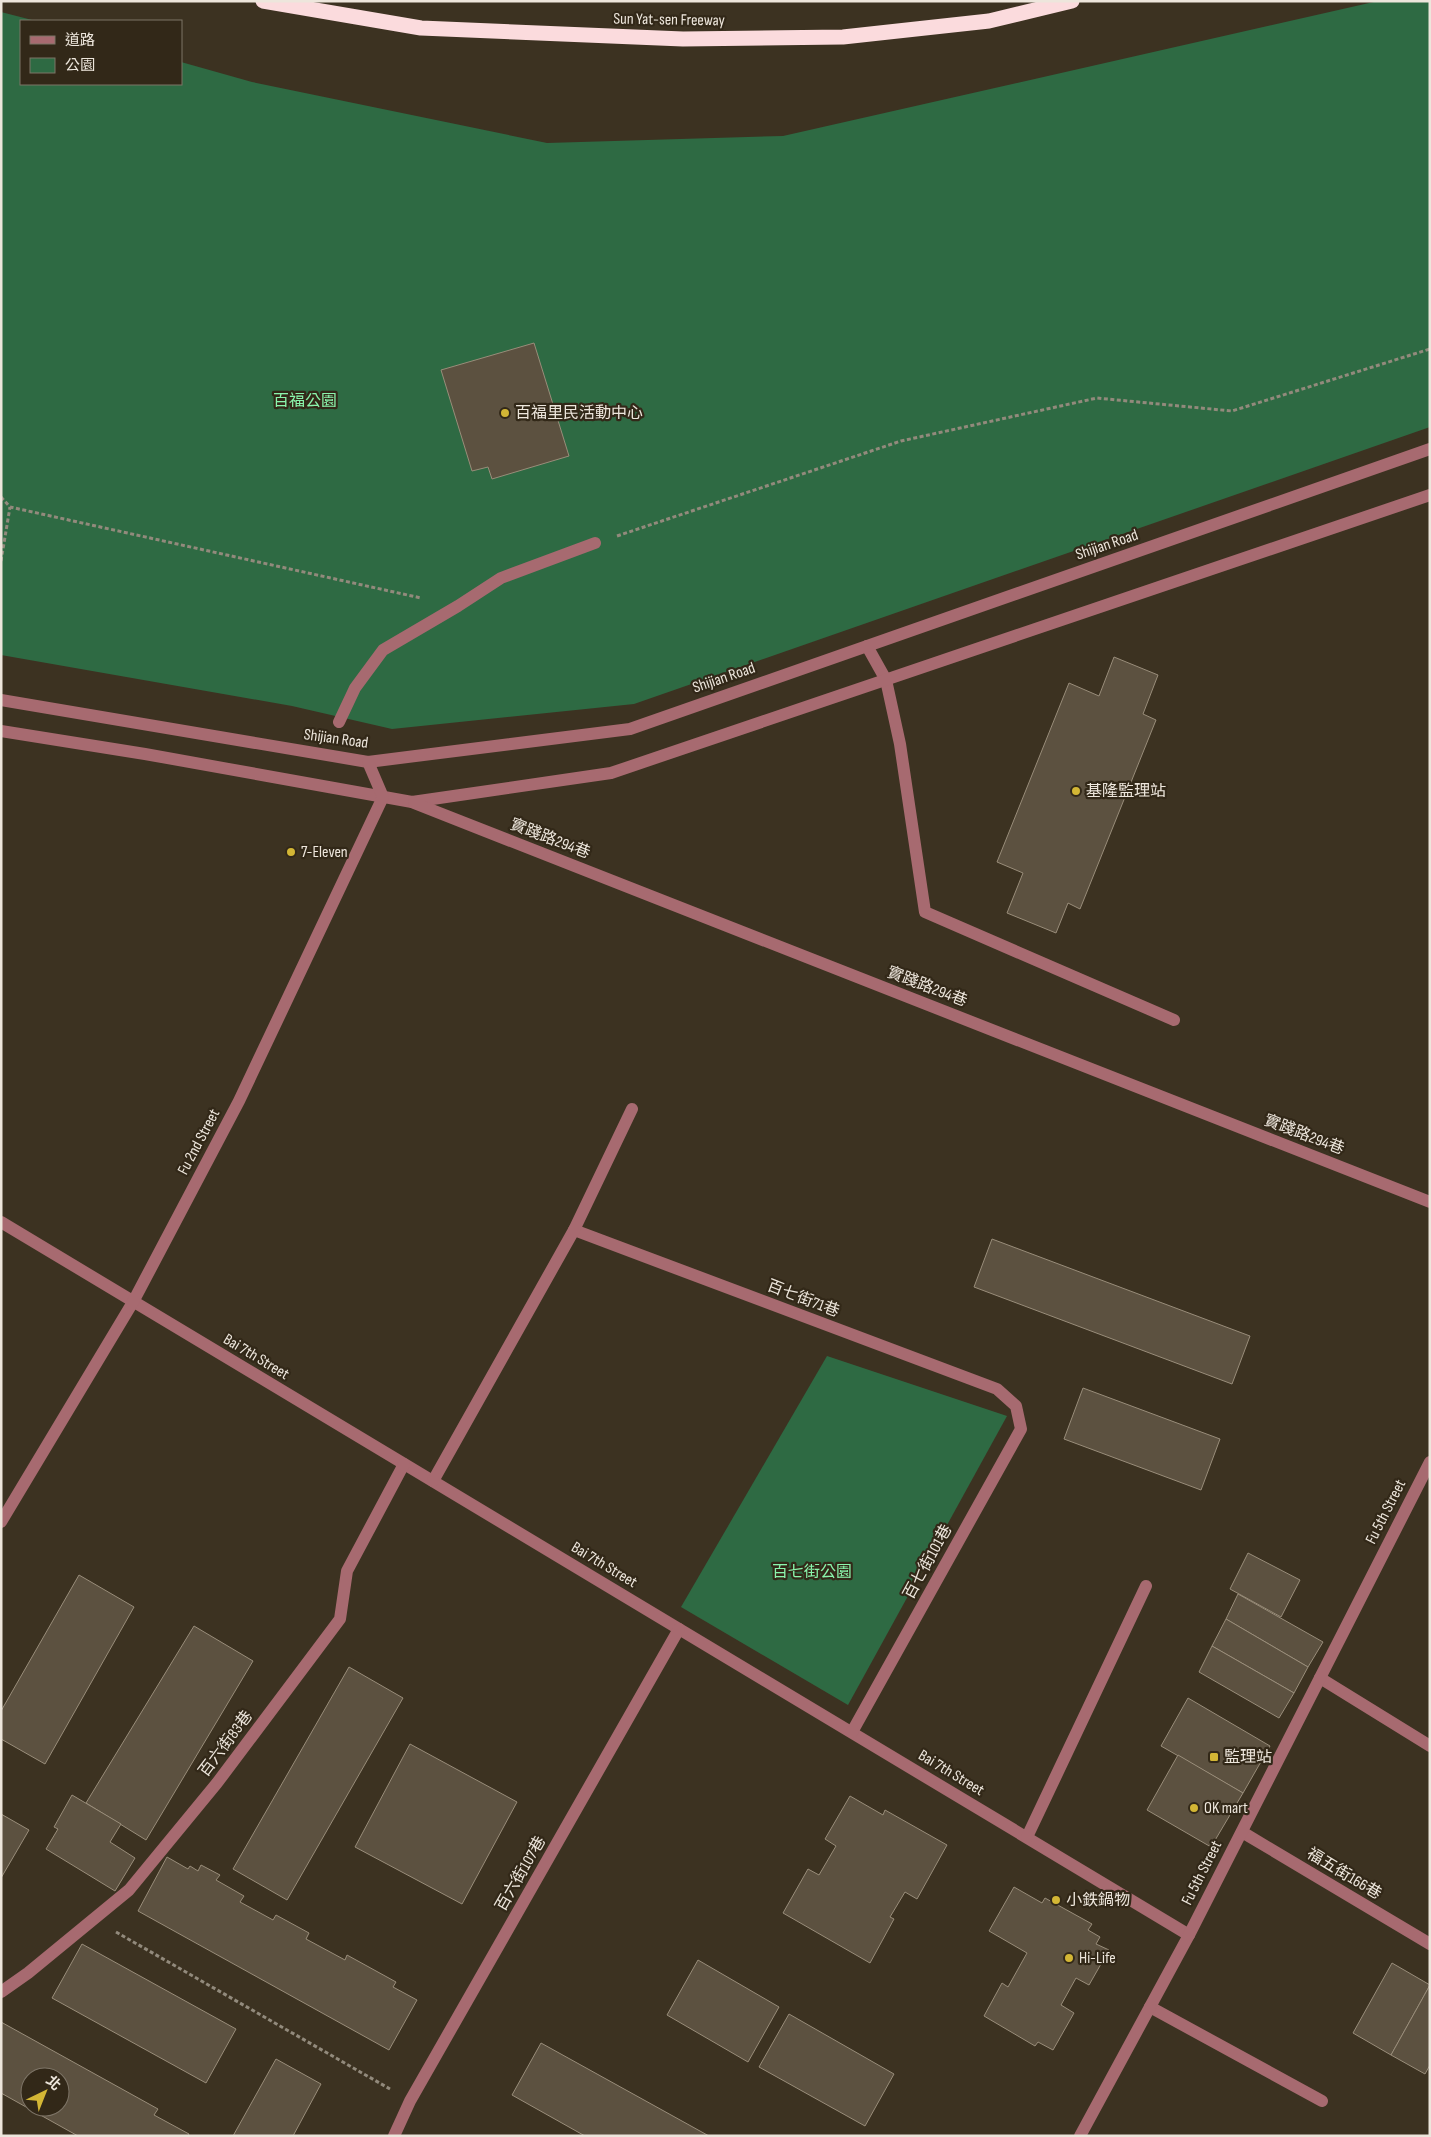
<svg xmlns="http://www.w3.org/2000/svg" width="1431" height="2137" viewBox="0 0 1431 2137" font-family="'Sofia Sans Condensed','Noto Sans TC',sans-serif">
	<rect width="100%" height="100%" fill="#3c3221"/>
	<g fill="#2e6a43">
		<polygon points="1378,1 1430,1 1430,427 634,704 392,729 292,706 1,655 1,12 36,21 21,21 21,84 181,84 181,62 252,82 547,143 783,136"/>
		<polygon points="827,1356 1007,1416 848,1705 681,1607"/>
	</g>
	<g fill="#5c5140" stroke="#998d7a" fill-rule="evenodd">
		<polygon points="534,343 569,456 492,479 488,467 472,471 441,370"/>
		<polygon points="1114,657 1158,675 1143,714 1156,720 1080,909 1068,903 1056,933 1007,913 1023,873 997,862 1069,683 1099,696"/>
		<polygon points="992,1239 1250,1336 1232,1384 974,1287"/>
		<polygon points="1083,1388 1220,1439 1201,1490 1064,1439"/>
		<polygon points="1248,1553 1300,1580 1281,1617 1230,1589"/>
		<polygon points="79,1575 134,1607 45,1764 1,1739 1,1711"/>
		<polygon points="1238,1594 1323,1642 1308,1667 1226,1619"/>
		<polygon points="1226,1619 1308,1667 1294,1693 1212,1646"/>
		<polygon points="194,1626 253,1661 146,1840 86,1803"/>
		<polygon points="1212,1646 1294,1693 1279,1718 1199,1672"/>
		<polygon points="349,1667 403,1698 287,1900 233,1869"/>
		<polygon points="1188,1698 1270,1746 1243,1793 1161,1746"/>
		<polygon points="410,1744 517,1802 462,1904 355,1847"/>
		<polygon points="1178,1755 1243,1793 1211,1847 1147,1810"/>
		<polygon points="72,1795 121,1824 110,1842 135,1858 115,1891 46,1849 58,1829 54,1827"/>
		<polygon points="850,1796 883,1815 885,1810 947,1845 917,1899 905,1892 890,1917 894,1919 870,1963 783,1913 808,1869 819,1875 836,1846 825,1839"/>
		<polygon points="1,1814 29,1830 1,1878"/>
		<polygon points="167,1857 188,1869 190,1866 198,1871 201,1865 220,1875 216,1880 244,1896 240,1902 273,1920 276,1915 309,1933 306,1939 345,1960 347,1955 396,1982 393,1987 417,2000 389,2050 138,1911"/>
		<polygon points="1014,1887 1042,1903 1045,1898 1092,1924 1088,1930 1100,1937 1096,1944 1109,1950 1089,1985 1076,1978 1061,2005 1074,2013 1053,2050 1038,2042 1035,2046 984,2016 1002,1983 1008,1987 1027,1953 989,1931"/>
		<polygon points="82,1944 236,2029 206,2083 52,1998"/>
		<polygon points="698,1960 779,2007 748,2062 667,2015"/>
		<polygon points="1392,1963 1430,1985 1391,2055 1353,2033"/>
		<polygon points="1430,1985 1430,2065 1425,2074 1391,2055"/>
		<polygon points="789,2014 894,2074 865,2126 759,2067"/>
		<path d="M1 2022 158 2109 154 2115 189 2134 188 2136H78L1 2093ZM30 2077H60V2107H30Z"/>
		<polygon points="541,2043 709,2136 585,2136 512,2095"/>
		<polygon points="276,2059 321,2084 293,2136 233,2136"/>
	</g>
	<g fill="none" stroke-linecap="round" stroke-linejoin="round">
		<g stroke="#928a7c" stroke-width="3" stroke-dasharray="4 2.5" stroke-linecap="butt">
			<polyline points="1,497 10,507 421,598"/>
			<polyline points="617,536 901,441 1097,398 1232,411 1430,349"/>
			<polyline points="1,561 10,507"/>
			<polyline points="116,1932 390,2089"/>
		</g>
		<g stroke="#a76a70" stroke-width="12">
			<polyline points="867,646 886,680 900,744 925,912 1174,1020"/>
			<polyline points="1,700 368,762 630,729 1430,449"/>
			<polyline points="339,722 355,688 383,650 458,606 501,578 595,543"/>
			<polyline points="1,731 145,754 412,802 611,773 1430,495"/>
			<polyline points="414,803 1430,1202"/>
			<polyline points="1,1222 1189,1935"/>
			<polyline points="574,1230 997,1389 1016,1406 1021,1429 852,1732"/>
			<polyline points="433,1481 574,1230 632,1109"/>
			<polyline points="1,1522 133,1302 239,1101 383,797 368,762"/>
			<polyline points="1320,1678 1430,1746"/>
			<polyline points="1242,1832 1430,1944"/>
			<polyline points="1027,1837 1146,1586"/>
			<polyline points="1,1992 28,1973 129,1890 217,1783 340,1619 347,1571 404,1464"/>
			<polyline points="1150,2007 1322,2101"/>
			<polyline points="394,2136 410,2101 679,1629"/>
			<polyline points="1080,2136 1189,1935 1430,1462"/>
		</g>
		<polyline stroke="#fbdbdd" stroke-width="15" points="263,1 421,28 683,39 843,37 989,21 1072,1"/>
	</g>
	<g fill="#d3b635" stroke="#322818" stroke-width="2">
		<circle cx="505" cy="413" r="5"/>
		<circle cx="1076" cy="791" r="5"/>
		<circle cx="291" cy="852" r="5"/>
		<rect x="1209" y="1752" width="10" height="10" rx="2.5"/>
		<circle cx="1194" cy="1808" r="5"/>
		<circle cx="1056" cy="1900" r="5"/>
		<circle cx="1069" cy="1958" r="5"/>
	</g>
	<g text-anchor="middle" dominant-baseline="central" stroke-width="4.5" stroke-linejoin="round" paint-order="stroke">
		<g font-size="16" fill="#ede6dc" stroke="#322818">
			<text transform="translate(669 20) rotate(1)">Sun Yat-sen Freeway</text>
			<text transform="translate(1107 545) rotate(-19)">Shijian Road</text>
			<text transform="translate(724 678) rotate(-19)">Shijian Road</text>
			<text transform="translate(336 739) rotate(8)">Shijian Road</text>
			<text transform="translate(550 839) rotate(21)">實踐路294巷</text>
			<text transform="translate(927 987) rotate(21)">實踐路294巷</text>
			<text transform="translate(1304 1135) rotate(21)">實踐路294巷</text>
			<text transform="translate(199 1142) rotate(-62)">Fu 2nd Street</text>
			<text transform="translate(803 1299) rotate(21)">百七街71巷</text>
			<text transform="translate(256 1357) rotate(31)">Bai 7th Street</text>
			<text transform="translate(1386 1512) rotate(-63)">Fu 5th Street</text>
			<text transform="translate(928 1562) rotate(-61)">百七街101巷</text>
			<text transform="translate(604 1565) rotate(31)">Bai 7th Street</text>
			<text transform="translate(226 1744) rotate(-53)">百六街83巷</text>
			<text transform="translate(951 1773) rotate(31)">Bai 7th Street</text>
			<text transform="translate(1202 1873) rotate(-63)">Fu 5th Street</text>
			<text transform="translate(521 1874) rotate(-60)">百六街107巷</text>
			<text transform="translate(1344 1874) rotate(31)">福五街166巷</text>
		</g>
		<g font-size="16" fill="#8af5ac" stroke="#322818">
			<text x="305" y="401">百福公園</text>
			<text x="812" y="1572">百七街公園</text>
		</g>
		<g font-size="16" fill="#ede6dc" stroke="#322818" text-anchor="start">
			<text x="515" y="413">百福里民活動中心</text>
			<text x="1086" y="791">基隆監理站</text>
			<text x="301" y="852">7-Eleven</text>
			<text x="1224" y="1757">監理站</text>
			<text x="1204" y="1808">OK mart</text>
			<text x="1066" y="1900">小鉄鍋物</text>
			<text x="1079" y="1958">Hi-Life</text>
		</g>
	</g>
	<rect width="1431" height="2137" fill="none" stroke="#ede6dc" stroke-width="5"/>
	<rect x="20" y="20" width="162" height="65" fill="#322818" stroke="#7d7466"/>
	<rect x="30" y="36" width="25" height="8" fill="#a76a70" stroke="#7d7466"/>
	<text x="65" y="45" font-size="15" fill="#ede6dc">道路</text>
	<rect x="30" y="58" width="25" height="15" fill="#2e6a43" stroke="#7d7466"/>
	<text x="65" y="70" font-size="15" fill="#ede6dc">公園</text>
	<g transform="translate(45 2092) rotate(43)"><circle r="24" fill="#322818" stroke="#7d7466"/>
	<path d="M0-4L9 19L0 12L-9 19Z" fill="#d3b635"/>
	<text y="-8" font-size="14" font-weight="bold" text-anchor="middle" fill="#ede6dc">北</text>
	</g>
</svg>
